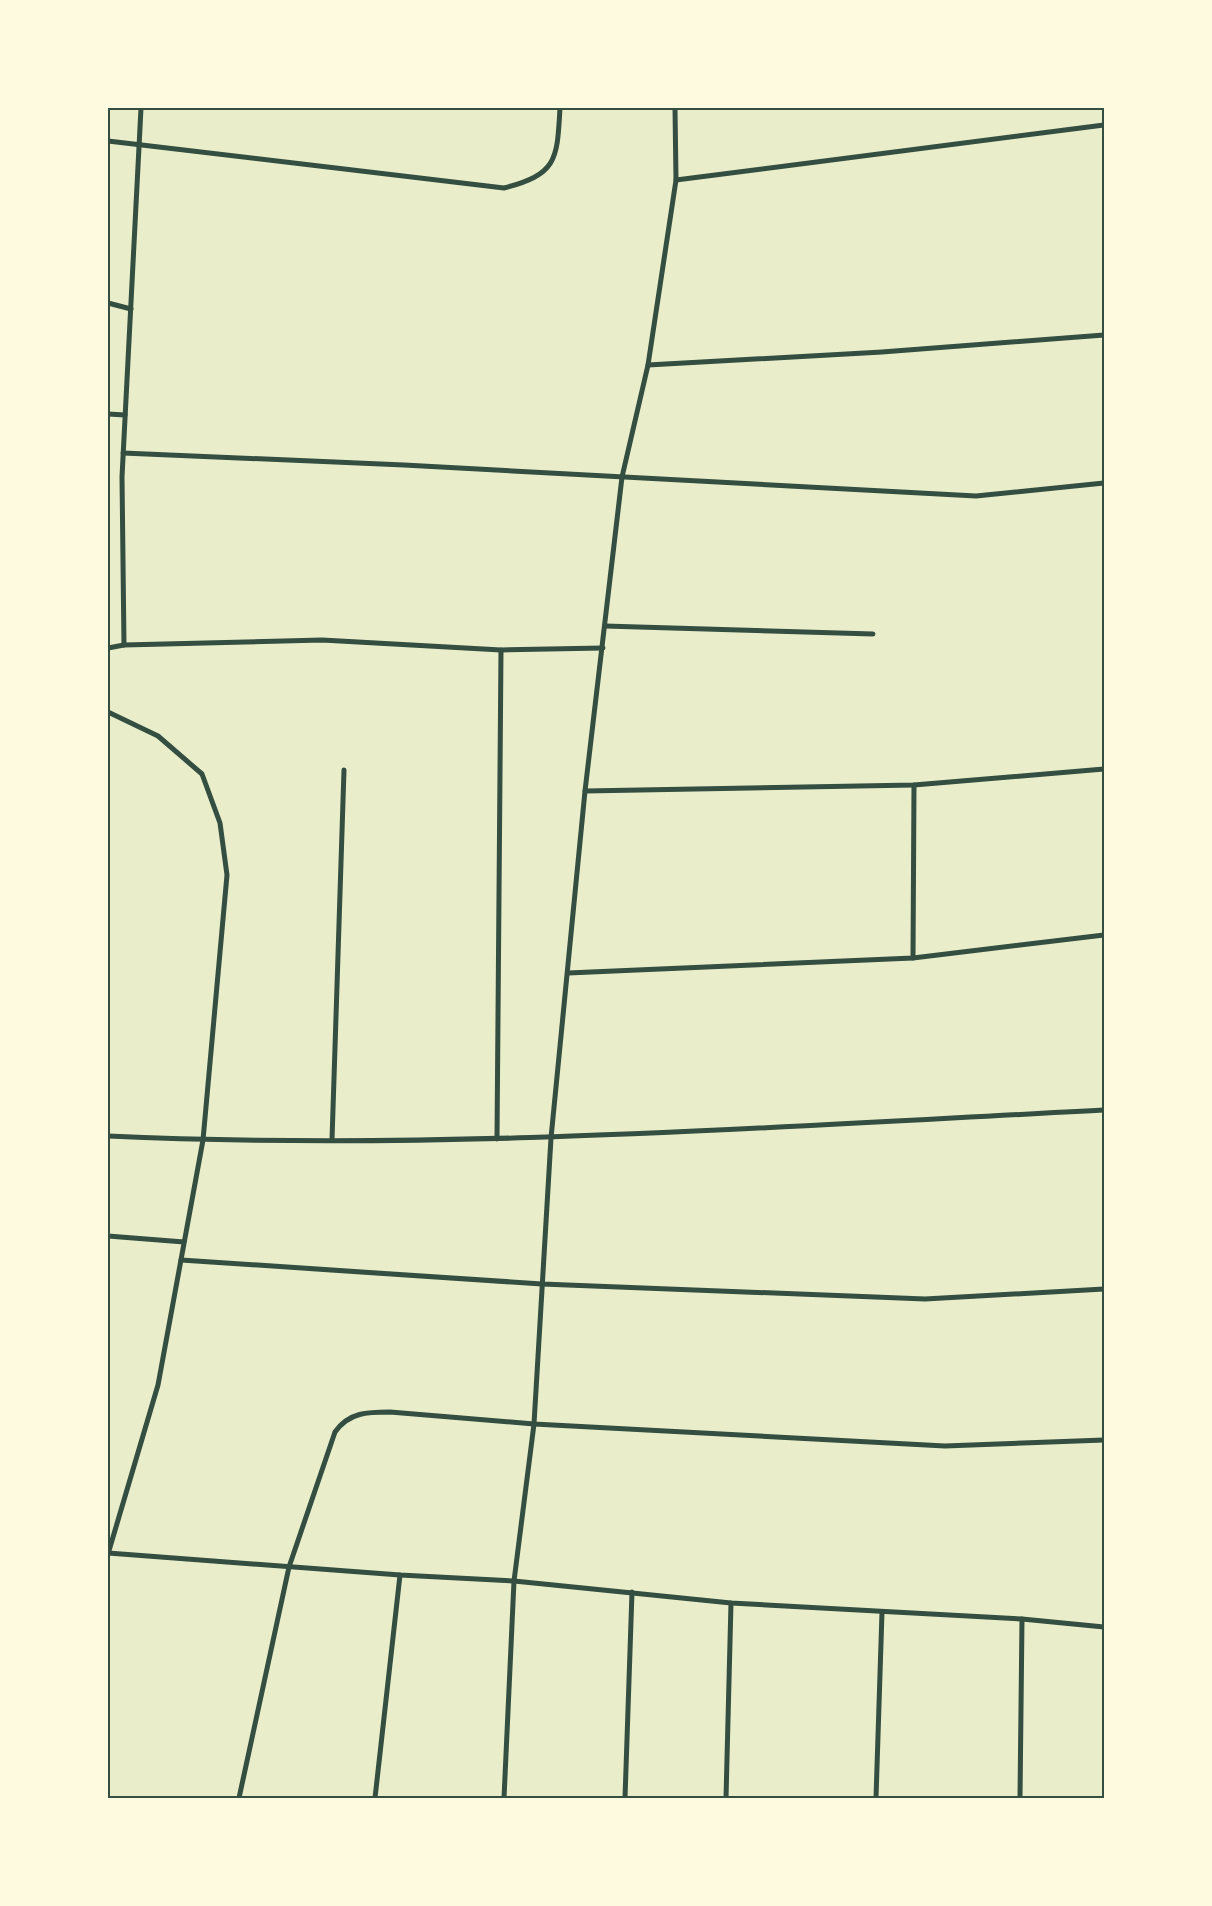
<svg xmlns="http://www.w3.org/2000/svg" width="1212" height="1906" viewBox="0 0 1212 1906" font-family="Quicksand,sans-serif">
	<rect width="100%" height="100%" fill="#e9edc9"/>
	<g fill="none" stroke-linecap="round" stroke-linejoin="round">
		<g stroke="#344e41" stroke-width="5">
			<path d="M108 141 504 188C558 174 557 159 560 108"/>
			<polyline points="676,180 1104,125"/>
			<polyline points="108,303 131,309"/>
			<polyline points="648,365 882,352 1104,335"/>
			<polyline points="108,414 125,415"/>
			<polyline points="123,453 404,465 976,496 1104,483"/>
			<polyline points="605,626 873,634"/>
			<polyline points="124,645 122,477 141,108"/>
			<polyline points="108,648 124,645 322,640 501,650 603,648"/>
			<polyline points="108,712 158,736 202,774 220,823 227,875 203,1140 158,1385 108,1554"/>
			<polyline points="585,791 914,785 1104,769"/>
			<polyline points="913,958 914,785"/>
			<polyline points="568,973 913,958 1104,935"/>
			<path d="M108 1136C440 1151 772 1127 1104 1110"/>
			<polyline points="497,1139 501,650"/>
			<polyline points="332,1140 344,770"/>
			<polyline points="108,1236 184,1242"/>
			<polyline points="181,1260 542,1284 925,1299 1104,1289"/>
			<polyline points="108,1553 400,1575 514,1581 731,1603 1022,1619 1104,1627"/>
			<path d="M239 1798 289 1567 335 1432C349 1412 368 1412 390 1412L534 1424 945 1446 1104 1440"/>
			<polyline points="375,1798 400,1575"/>
			<polyline points="504,1798 514,1581 534,1424 551,1138 585,791 622,477 648,365 676,180 675,108"/>
			<polyline points="625,1798 632,1592"/>
			<polyline points="726,1798 731,1603"/>
			<polyline points="876,1798 882,1612"/>
			<polyline points="1020,1798 1022,1619"/>
		</g>
	</g>
	<rect width="1212" height="1906" fill="none" stroke="#fefae0" stroke-width="218"/>
	<rect x="109" y="109" width="994" height="1688" fill="none" stroke="#344e41" stroke-width="2"/>
</svg>
